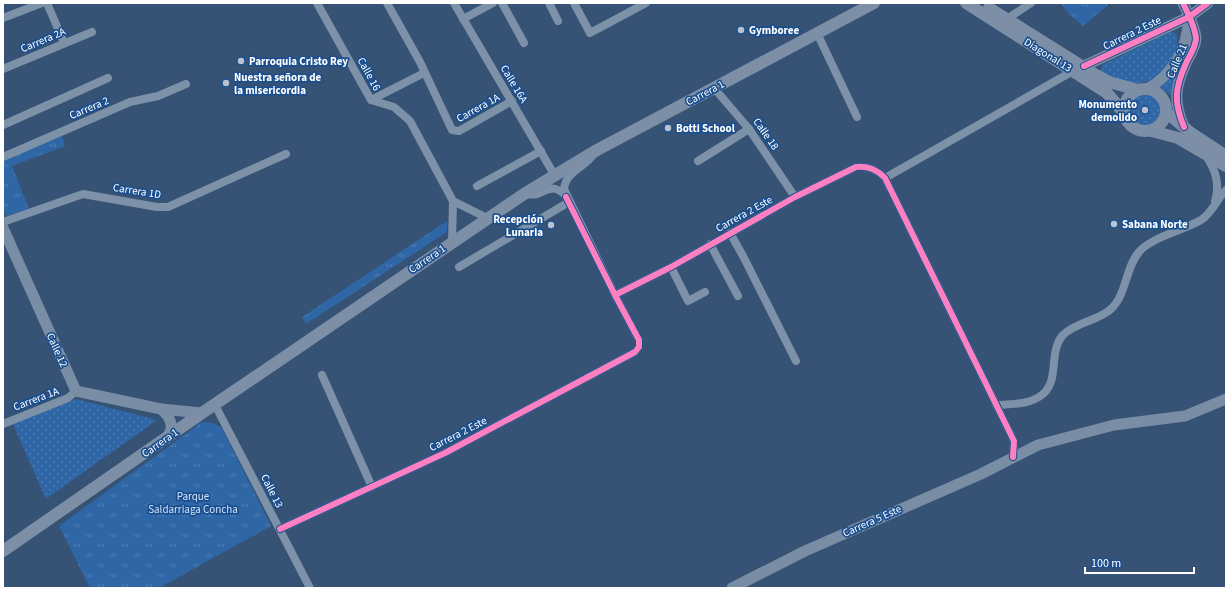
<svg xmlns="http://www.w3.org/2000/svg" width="1229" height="591" viewBox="0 0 1229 591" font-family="'Source Sans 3',sans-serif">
	<defs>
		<pattern id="grass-dots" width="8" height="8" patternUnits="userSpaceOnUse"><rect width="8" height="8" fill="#2f66a5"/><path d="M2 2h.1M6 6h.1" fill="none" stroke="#4e7db2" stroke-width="1.8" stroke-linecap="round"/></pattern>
		<pattern id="park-tufts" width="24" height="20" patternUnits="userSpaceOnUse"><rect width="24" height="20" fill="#2f66a5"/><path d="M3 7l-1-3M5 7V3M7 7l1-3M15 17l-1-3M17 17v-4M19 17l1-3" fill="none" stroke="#4e7db2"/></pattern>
	</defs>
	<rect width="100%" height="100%" fill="#365274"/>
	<g fill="url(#grass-dots)">
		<path d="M1170 32H1174L1177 35C1177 51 1176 55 1165 68 1146 91 1124 84 1101 72L1102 65Z"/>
		<polygon points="1177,70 1172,96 1158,86 1167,81"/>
		<circle cx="1145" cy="110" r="15"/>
		<polygon points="76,399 157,420 46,499 13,424"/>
	</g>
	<g fill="url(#park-tufts)">
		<polygon points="1061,3 1107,3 1108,5 1083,26 1068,13"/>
		<polygon points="62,136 65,146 12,166 29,209 6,216 3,207 3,161"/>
		<polygon points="447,221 447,232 306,324 302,317"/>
		<polygon points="202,422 213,423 222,428 271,526 159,588 90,588 59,526"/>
	</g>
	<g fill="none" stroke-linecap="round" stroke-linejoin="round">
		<g stroke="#7d92a8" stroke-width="8">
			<polyline points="47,3 64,43"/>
			<polyline points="317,3 371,100 394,107 410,121 453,201 452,242"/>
			<polyline points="387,3 420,62 452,130 459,131 512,101"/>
			<polyline points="454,3 555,176"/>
			<polyline points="502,3 524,43"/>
			<polyline points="549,3 558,21"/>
			<polyline points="574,3 590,33 646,3"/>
			<polyline points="3,18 42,3"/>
			<polyline points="463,19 493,3"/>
			<polyline points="1007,19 1031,3"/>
			<polyline points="817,33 857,117"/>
			<polyline points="3,69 92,32"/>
			<polyline points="714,88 749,129 795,197"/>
			<polyline points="371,100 424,73"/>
			<polyline points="3,125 108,78"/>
			<path d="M1206 156C1216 170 1220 185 1215 201"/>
			<polyline points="3,157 130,102 158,96 186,84"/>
			<polyline points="698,161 749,129"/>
			<polyline points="885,178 1073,71"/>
			<polyline points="477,186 541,151"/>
			<path d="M524 194C528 194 533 195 537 194 550 189 554 184 566 196"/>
			<polyline points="453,201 487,218"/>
			<polyline points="3,222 83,194 157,207 168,207 286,154"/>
			<polyline points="730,233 743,256 796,361"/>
			<polyline points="710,244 738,296"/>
			<polyline points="459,267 569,202"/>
			<polyline points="671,267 688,301 705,292"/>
			<path d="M615 295 671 267 795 197 856 167C868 166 876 169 885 178L1014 441 1013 457"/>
			<polyline points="322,375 372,487"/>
			<polyline points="215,405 310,588"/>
			<path d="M996 405C1012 404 1030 405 1043 394 1060 379 1048 352 1063 335 1076 322 1098 321 1111 309 1127 294 1125 268 1139 252 1150 238 1184 230 1201 220 1212 213 1217 199 1226 190"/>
			<polyline points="3,424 68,398 76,391"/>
			<path d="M280 529 445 453 635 352 639 347V340L615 295 564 189C566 171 584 168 593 155"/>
		</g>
		<g stroke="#798da4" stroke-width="11">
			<path d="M1183 3C1188 14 1195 26 1196 38 1196 46 1191 54 1187 61 1175 87 1173 101 1184 127"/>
			<polyline points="1084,66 1189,17 1208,3"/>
			<path d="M1147 89C1174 74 1187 48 1189 17"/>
			<polyline points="3,228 76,391 161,409 202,413"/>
			<path d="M161 409C171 418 175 426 167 438"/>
			<polyline points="732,588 805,551 981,474 1038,445 1114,425 1185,416 1226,399"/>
		</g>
		<g stroke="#7d8ea7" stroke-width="12">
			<polyline points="966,3 1107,93 1124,113"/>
			<polyline points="989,8 1096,75 1109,82 1138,90"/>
			<circle cx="1145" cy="110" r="21"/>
			<polyline points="1167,113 1191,133 1226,156"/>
			<polyline points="1152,131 1178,138 1226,166"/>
			<polyline points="3,551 202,413 524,194 597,150 874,3"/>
		</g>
		<g stroke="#1b4f8f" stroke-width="8">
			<g id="cycleway">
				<path d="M1183 3C1188 14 1195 26 1196 38 1196 46 1191 54 1187 61 1175 87 1173 101 1184 127"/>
				<polyline points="1084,66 1189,17 1208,3"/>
				<path d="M615 295 671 267 795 197 856 167C868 166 876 169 885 178L1014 441 1013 457"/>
				<polyline points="280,529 445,453 635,352 639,347 639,340 615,295 566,197"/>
			</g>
		</g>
		<use href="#cycleway" stroke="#ff80c0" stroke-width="6"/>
	</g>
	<g fill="#b9c2ce" stroke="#1b4f8f" stroke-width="1.5">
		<circle cx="741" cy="30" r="4"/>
		<circle cx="241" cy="61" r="4"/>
		<circle cx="226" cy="83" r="4"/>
		<circle cx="1145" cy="110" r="4"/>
		<circle cx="668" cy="128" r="4"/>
		<circle cx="1114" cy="224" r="4"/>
		<circle cx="551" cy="225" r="4"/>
	</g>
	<g text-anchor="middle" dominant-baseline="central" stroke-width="3.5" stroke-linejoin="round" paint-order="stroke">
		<g font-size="11" font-weight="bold" fill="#fff" stroke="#1b4f8f" text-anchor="start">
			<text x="749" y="30">Gymboree</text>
			<text x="249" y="61">Parroquia Cristo Rey</text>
			<text x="234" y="77">Nuestra señora de<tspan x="234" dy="13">la misericordia</tspan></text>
			<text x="1137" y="104" text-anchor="end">Monumento<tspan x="1137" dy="13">demolido</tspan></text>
			<text x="676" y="128">Botti School</text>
			<text x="543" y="219" text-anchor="end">Recepción<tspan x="543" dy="13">Lunaria</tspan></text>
			<text x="1122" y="224">Sabana Norte</text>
		</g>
		<g font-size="11" fill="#fff" stroke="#1b4f8f">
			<text transform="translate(1132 33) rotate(-26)">Carrera 2 Este</text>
			<text transform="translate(43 40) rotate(-23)">Carrera 2A</text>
			<text transform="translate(1048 55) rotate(32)">Diagonal 13</text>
			<text transform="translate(1177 61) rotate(-67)">Calle 21</text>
			<text transform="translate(369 74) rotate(61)">Calle 16</text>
			<text transform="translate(514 84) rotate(59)">Calle 16A</text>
			<text transform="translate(705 93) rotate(-28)">Carrera 1</text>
			<text transform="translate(89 108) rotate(-23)">Carrera 2</text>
			<text transform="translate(478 108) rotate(-29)">Carrera 1A</text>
			<text transform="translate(766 134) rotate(55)">Calle 18</text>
			<text transform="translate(137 191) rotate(9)">Carrera 1D</text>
			<text transform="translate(744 214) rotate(-29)">Carrera 2 Este</text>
			<text transform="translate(427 259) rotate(-34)">Carrera 1</text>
			<text transform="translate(57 350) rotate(66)">Calle 12</text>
			<text transform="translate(36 399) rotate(-21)">Carrera 1A</text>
			<text transform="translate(458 434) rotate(-27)">Carrera 2 Este</text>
			<text transform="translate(160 443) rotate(-35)">Carrera 1</text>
			<text transform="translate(272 491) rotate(63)">Calle 13</text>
			<text transform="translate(872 521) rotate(-24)">Carrera 5 Este</text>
		</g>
		<g font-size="11" fill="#cfe3fa" stroke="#1b4f8f">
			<text x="193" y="496">Parque<tspan x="193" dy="13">Saldarriaga Concha</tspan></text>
		</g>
	</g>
	<rect width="1229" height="591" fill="none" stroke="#ffffff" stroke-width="8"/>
	<path d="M1085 567v6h109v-6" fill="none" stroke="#ffffff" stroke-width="2"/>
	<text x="1091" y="567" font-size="12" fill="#ffffff" stroke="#1b4f8f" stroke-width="3" paint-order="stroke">100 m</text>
</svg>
